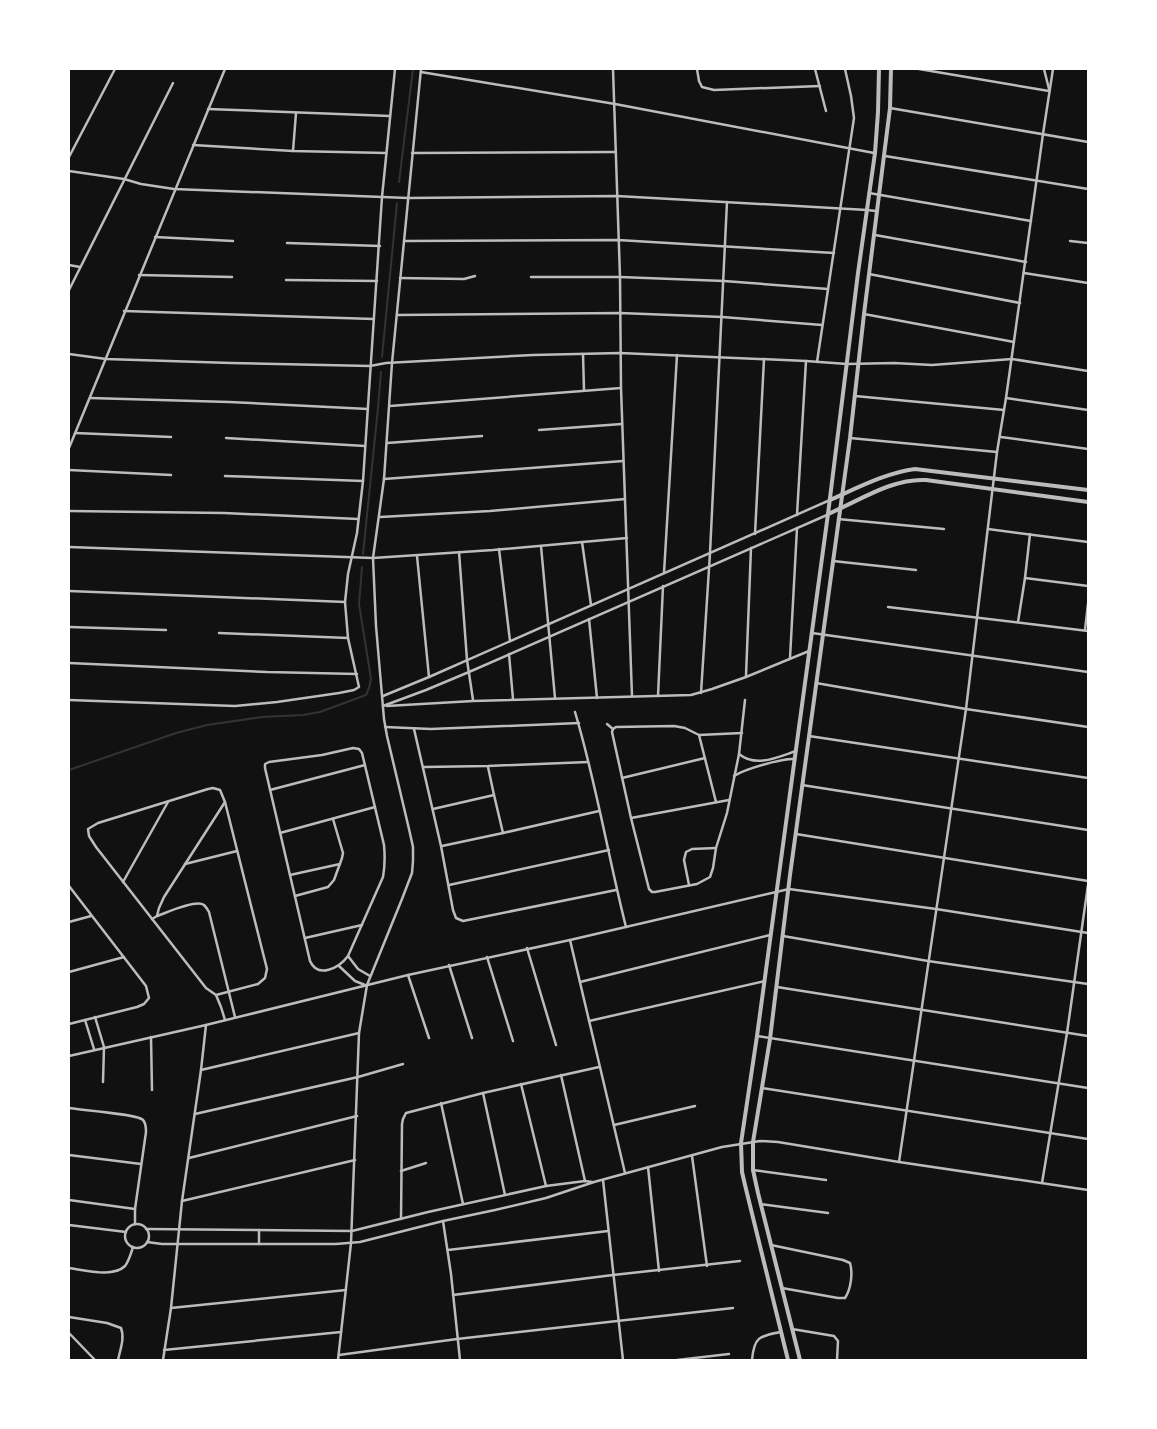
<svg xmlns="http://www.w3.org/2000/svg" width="1157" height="1429" viewBox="0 0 1157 1429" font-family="'Space Grotesk',sans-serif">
	<rect width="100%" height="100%" fill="#111"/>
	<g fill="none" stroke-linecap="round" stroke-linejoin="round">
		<g stroke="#333" stroke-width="2">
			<polyline points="399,182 413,69"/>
			<polyline points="382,357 397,203"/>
			<polyline points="363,554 378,408 381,372"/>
			<polyline points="69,770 176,733 207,725 262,717 303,715 320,712 366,695 369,688 371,679 359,604 362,567"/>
		</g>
		<g stroke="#bcbcbc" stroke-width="2.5">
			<polyline points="613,69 620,277 621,388 632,696"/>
			<polyline points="697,69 699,81 702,87 714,90 820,86"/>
			<polyline points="815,69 826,111"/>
			<polyline points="919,69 1049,91"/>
			<polyline points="1044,69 1049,89"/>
			<polyline points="421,72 615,104 874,153"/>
			<polyline points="890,108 1088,142"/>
			<polyline points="208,109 390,116"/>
			<polyline points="193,145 293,151 386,153"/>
			<polyline points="293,151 296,113"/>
			<polyline points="412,153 616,152"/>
			<polyline points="885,156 1088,189"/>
			<polyline points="69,157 115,69"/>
			<polyline points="69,171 124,179 141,184 174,189 408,198 617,196 867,210 876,211"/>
			<polyline points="869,193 1031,221"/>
			<polyline points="875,235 1026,262"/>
			<polyline points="155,237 233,241"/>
			<polyline points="404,241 618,240 834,253"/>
			<polyline points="1070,241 1088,243"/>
			<polyline points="287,243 380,246"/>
			<polyline points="69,265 80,267"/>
			<polyline points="1024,273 1088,283"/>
			<polyline points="869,274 1020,303"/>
			<polyline points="139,275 232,277"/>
			<polyline points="531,277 620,277 724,281 828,289"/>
			<polyline points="400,278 464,279 475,276"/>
			<polyline points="286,280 377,281"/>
			<polyline points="69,290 173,83"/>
			<polyline points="124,311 374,319"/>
			<polyline points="864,314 1014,342"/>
			<polyline points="397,315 620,313 722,317 822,325"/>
			<polyline points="69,354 106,359 231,363 370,366 386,363 533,355 620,353 806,361 847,364 894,363 932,365 1012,359 1088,371"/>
			<polyline points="583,354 584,390"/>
			<polyline points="817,362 854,118 851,96 845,69"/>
			<polyline points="855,396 1004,410"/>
			<polyline points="90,398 229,402 368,409"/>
			<polyline points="1006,398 1088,410"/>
			<polyline points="390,406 621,388"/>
			<polyline points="539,430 622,424"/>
			<polyline points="75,433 171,437"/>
			<polyline points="1001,437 1088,449"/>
			<polyline points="226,438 365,446"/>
			<polyline points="850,438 997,452"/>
			<polyline points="387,443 482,436"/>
			<polyline points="69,448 225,69"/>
			<polyline points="69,470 171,475"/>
			<polyline points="225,476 363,481"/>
			<polyline points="384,479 623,461"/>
			<polyline points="69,511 224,513 358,519"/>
			<polyline points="797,515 806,361"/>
			<polyline points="380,517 490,511 625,499"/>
			<polyline points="838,519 944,529"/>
			<polyline points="988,529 1088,542"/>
			<polyline points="755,534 764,359"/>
			<polyline points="582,542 591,605"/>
			<polyline points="541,546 555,698"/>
			<polyline points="69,547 373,558 493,550 627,538"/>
			<polyline points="499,549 510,641"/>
			<polyline points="459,552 467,660 473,700"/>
			<polyline points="417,556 429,677"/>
			<polyline points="833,561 916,570"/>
			<polyline points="664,573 677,355"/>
			<polyline points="1025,578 1088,586"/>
			<path d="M69 591C161 595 253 598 345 602"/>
			<polyline points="888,607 1088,631"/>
			<polyline points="589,619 597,698"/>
			<polyline points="1018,622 1025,578 1030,534"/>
			<polyline points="69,627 166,630"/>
			<polyline points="1085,630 1088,604"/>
			<polyline points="219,633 348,638"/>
			<polyline points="812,633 1088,672"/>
			<polyline points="509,654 513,699"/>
			<polyline points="790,658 797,528"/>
			<polyline points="69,663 267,672 357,674"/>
			<polyline points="746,676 751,548"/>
			<polyline points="816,683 966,709 1088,727"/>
			<polyline points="701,693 710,553 727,202"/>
			<polyline points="383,696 429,677 830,500"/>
			<polyline points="658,696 663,586"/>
			<polyline points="69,700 235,706 277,702 339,693 354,690 359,687 348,638 345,602 348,574 357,533 363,481 382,197 395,69"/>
			<polyline points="383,706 426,690 469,672 827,515"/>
			<polyline points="387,706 473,701 691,695 712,689 746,677 809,651"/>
			<path d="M575 712C596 782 608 856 626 927"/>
			<polyline points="607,724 613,729"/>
			<polyline points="385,727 431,729 579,723"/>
			<polyline points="414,729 441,846 453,910 456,918 463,921 468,920 616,890"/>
			<polyline points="613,729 612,732 631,818 649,889 652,892 655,892 697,884 710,877 713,868 716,848 727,813 739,754 745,700"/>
			<polyline points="613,729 616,727 674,726 685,728 699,735 742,733"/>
			<polyline points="699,735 716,802"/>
			<polyline points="809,736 1088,778"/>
			<path d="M353 748 359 749 362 753 384 845C385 856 385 866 383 877L348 956C339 968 318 979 310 961L265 768V764L269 762 322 755Z"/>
			<path d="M739 754C756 768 778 757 796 751"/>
			<polyline points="424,767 488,766 588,762"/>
			<polyline points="488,767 494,795 503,833"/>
			<path d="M734 776C745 769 783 758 794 759"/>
			<polyline points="622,778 705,758"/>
			<polyline points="802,785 1088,830"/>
			<polyline points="270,790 365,765"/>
			<polyline points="433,809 494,795"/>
			<polyline points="631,818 729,800"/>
			<polyline points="280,833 375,807"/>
			<polyline points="796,834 1088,881"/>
			<polyline points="442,846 503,833 599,811"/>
			<polyline points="185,864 237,851"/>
			<polyline points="290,875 340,864"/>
			<polyline points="123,882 168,802"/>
			<polyline points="449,885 609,850"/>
			<polyline points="689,885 684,860 686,852 692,849 716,848"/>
			<polyline points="69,886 146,986 149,998 144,1004 137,1007 69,1024"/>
			<polyline points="295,896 328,887 334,880 342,858 343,853 333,819"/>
			<polyline points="157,916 159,908 164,897 225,802"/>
			<path d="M152 919 157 916C166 913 196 899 204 905 206 907 208 910 209 912L235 1017"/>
			<polyline points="69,922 91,916"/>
			<polyline points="783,936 928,961 1088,984"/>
			<polyline points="305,938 362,925"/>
			<polyline points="570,940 625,1173"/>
			<polyline points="527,948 556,1045"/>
			<polyline points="348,956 358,969 370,976"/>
			<polyline points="487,957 513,1041"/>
			<polyline points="449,965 472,1038"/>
			<polyline points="339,966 355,981 365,985"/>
			<polyline points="69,972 124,957"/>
			<polyline points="408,975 429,1038"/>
			<polyline points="580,982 770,935"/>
			<polyline points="777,987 1088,1036"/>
			<polyline points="216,995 258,984 265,978 267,969 225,802 220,790 213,788 208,789 98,823 88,829 89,836 96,847 206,988 216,995 221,1007 225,1020"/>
			<polyline points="95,1017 104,1047 103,1082"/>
			<polyline points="85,1020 94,1049"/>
			<polyline points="589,1021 765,981"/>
			<polyline points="757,1036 1088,1088"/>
			<polyline points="151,1037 152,1090"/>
			<polyline points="69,1056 206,1025 408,975 570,940 789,889 936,909 1088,933"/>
			<polyline points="201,1070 359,1033"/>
			<polyline points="561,1075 585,1181"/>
			<polyline points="521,1084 546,1186"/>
			<polyline points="762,1088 1088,1139"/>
			<polyline points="483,1093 505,1195"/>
			<polyline points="441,1103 463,1204"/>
			<path d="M69 1108C80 1110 138 1114 143 1120 146 1123 146 1128 146 1132L135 1209V1224"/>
			<polyline points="195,1114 358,1077 403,1064"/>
			<polyline points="614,1125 695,1106"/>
			<polyline points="69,1155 141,1164"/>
			<polyline points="692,1156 707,1266"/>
			<polyline points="189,1158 357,1116"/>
			<polyline points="899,1162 966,709 997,452 1006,398 1043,134 1053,69"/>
			<polyline points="648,1167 659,1271"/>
			<polyline points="753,1170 826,1180"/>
			<polyline points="401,1171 426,1163"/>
			<polyline points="603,1180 623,1360"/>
			<polyline points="1042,1183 1067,1033 1088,885"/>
			<polyline points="69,1200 135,1209"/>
			<polyline points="182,1201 355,1160"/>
			<polyline points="760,1204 828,1213"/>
			<polyline points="401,1219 402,1124 403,1119 406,1113 483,1093 599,1067"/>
			<polyline points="443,1221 451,1274 460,1360"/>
			<circle cx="137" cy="1236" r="12"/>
			<polyline points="69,1225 126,1232"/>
			<polyline points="146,1229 352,1231 428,1212 546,1186 585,1181 592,1182"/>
			<polyline points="259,1230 259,1244"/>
			<polyline points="147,1242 162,1244 336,1244 360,1242 443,1221 495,1210 546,1198 594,1182 722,1147 760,1141 778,1142 899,1162 1088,1190"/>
			<path d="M771 1245 843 1260 850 1263C853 1273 851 1289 845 1298H838L782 1288"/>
			<polyline points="448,1250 608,1231"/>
			<path d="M69 1268C84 1270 113 1278 125 1266 129 1261 131 1253 133 1247"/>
			<polyline points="453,1295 613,1275 740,1261"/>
			<polyline points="171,1308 346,1290"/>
			<path d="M69 1317 107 1323 121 1328C125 1338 120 1350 118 1360"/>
			<polyline points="792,1329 834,1336 838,1341 837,1360"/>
			<polyline points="69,1333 95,1360"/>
			<polyline points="164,1350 341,1332"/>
			<polyline points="339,1355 457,1339 733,1308"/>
			<polyline points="163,1360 171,1308 182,1201 201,1070 206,1025"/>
			<polyline points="338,1360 351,1243 359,1033 367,985 402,899 412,873 413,861 413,847 409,829 387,736 384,719 376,626 373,558 384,479 392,363 421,69"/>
			<polyline points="677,1360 729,1354"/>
			<path d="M752 1360C754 1337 759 1336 781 1332"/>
		</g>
		<g stroke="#bcbcbc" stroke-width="4">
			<path d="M830 500C855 489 888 472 915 469L1088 490"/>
			<path d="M828 514C859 501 892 478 926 480L1088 502"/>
			<polyline points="788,1360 745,1185 742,1172 741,1143 757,1036 828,514 858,273 875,153 878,112 879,69"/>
			<polyline points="800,1360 758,1193 753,1170 753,1142 770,1039 790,875 850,438 864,314 890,108 891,69"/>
		</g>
	</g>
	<rect width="1157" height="1429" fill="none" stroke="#ffffff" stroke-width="140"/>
</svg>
